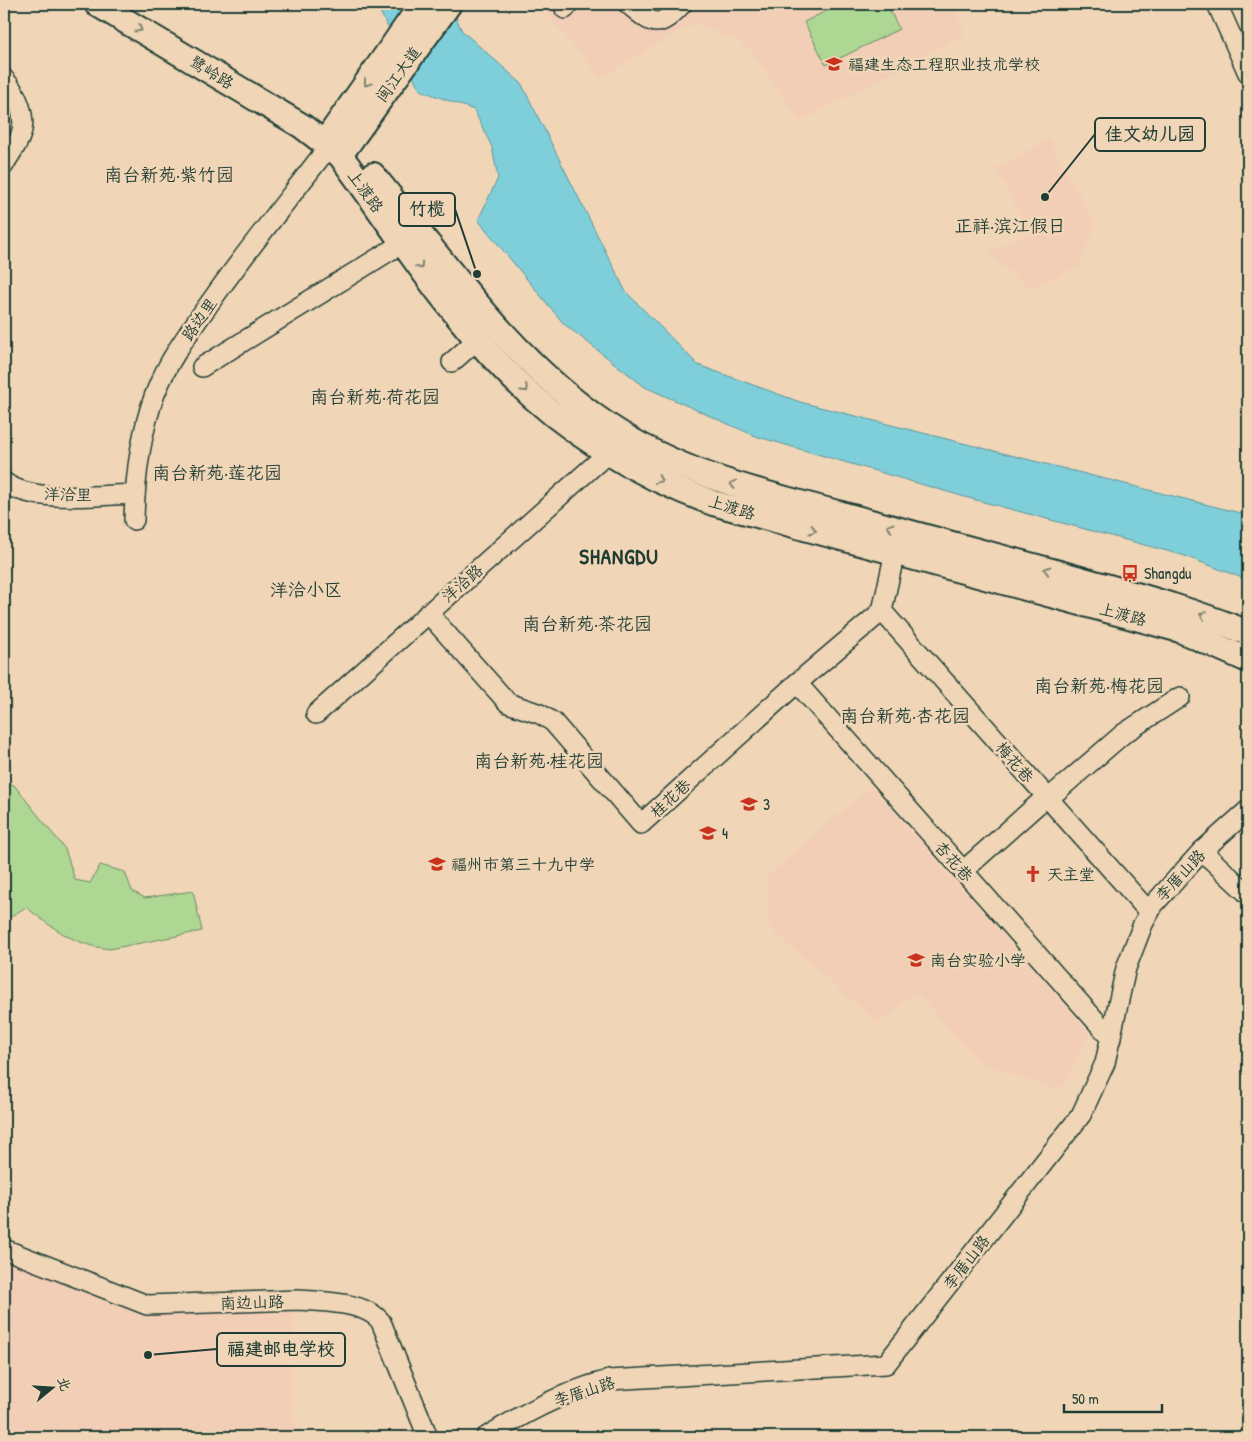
<svg xmlns="http://www.w3.org/2000/svg" width="1252" height="1441" viewBox="0 0 1252 1441" font-family="'Patrick Hand','LXGW WenKai TC',sans-serif">
	<rect width="100%" height="100%" fill="#f0d6b7"/>
	<filter id="ink" filterUnits="userSpaceOnUse"><feTurbulence type="fractalNoise" baseFrequency=".02" numOctaves="2"/><feDisplacementMap in="SourceGraphic" scale="10" xChannelSelector="R" yChannelSelector="G"/><feConvolveMatrix kernelMatrix="1 2 1 2 8 2 1 2 1" color-interpolation-filters="sRGB"/></filter>
	<g filter="url(#ink)">
		<g fill="#f3ceb7">
			<polygon points="538,4 955,4 965,34 800,122 751,51 737,41 696,24 677,32 601,78"/>
			<polygon points="1049,139 1096,225 1078,267 1030,289 987,253 1030,232 995,168"/>
			<polygon points="871,786 1090,1033 1065,1085 1056,1090 980,1063 915,992 879,1024 769,928 767,876"/>
			<polygon points="4,1256 148,1314 295,1312 291,1395 295,1437 4,1437"/>
		</g>
		<g fill="#aed793" stroke="#668a64">
			<polygon points="840,4 887,4 899,29 826,65 804,22"/>
			<path d="M4 782 14 785 65 849 75 880 90 883 100 865 125 872 132 891 145 898 193 891 202 931 110 949C76 946 52 928 26 907L4 921Z"/>
		</g>
		<polygon fill="#7fcfdb" stroke="#599598" points="376,4 450,4 462,31 521,83 626,292 698,365 800,402 1248,515 1248,580 1182,555 965,497 755,436 645,387 564,324 478,220 498,178 492,147 474,110 420,90"/>
		<g fill="none" stroke-linecap="round" stroke-linejoin="round">
			<g stroke="#1f3d34" stroke-width="22">
				<g id="minor">
					<path d="M628 4C654 25 657 31 682 4"/>
					<polyline points="1217,4 1248,73"/>
					<polyline points="565,9 569,4"/>
					<path d="M4 79C16 91 27 116 21 134 18 145 9 155 4 165"/>
					<polyline points="452,362 478,339"/>
					<polyline points="202,367 404,242"/>
					<path d="M4 482C33 504 99 495 135 494"/>
					<path d="M134 520C135 476 140 435 155 394 169 358 192 328 214 297 251 245 291 196 329 146"/>
					<polyline points="882,611 1149,912"/>
					<polyline points="428,613 508,703 540,714 553,722 641,824 797,683 882,611 895,552"/>
					<polyline points="797,683 1111,1038"/>
					<polyline points="316,714 608,453"/>
					<polyline points="1048,799 1123,734 1180,697"/>
					<polyline points="1202,851 1248,894"/>
					<polyline points="963,871 1046,797"/>
					<path d="M4 1249 147 1305 298 1300C321 1301 367 1302 381 1322L428 1437"/>
					<path d="M486 1437C524 1413 565 1391 609 1380L886 1364 1081 1115 1105 1063 1126 968 1143 924 1154 904 1202 851 1248 810"/>
				</g>
			</g>
			<g stroke="#1f3d34" stroke-width="28">
				<g id="major">
					<path d="M97 4 302 126 340 155C393 227 442 305 504 369 562 430 635 474 713 503L1180 630 1248 660"/>
					<polyline points="325,142 422,4"/>
					<polyline points="340,155 449,4"/>
					<path d="M373 175C445 263 512 361 607 425 679 474 763 493 845 515 918 535 990 554 1063 574 1125 592 1188 608 1248 633"/>
				</g>
			</g>
			<use href="#minor" stroke="#f0d6b7" stroke-width="19"/>
			<use href="#major" stroke="#f0d6b7" stroke-width="24"/>
		</g>
		<defs><path id="oneway-chevron" d="M-2-3.5L2.5 0L-2 3.5" fill="none" stroke-width="1.6" stroke-linecap="round" stroke-linejoin="round" transform="scale(1.25)"/></defs>
		<g stroke="#7d826f">
			<use href="#oneway-chevron" transform="translate(139 29) rotate(31)"/>
			<use href="#oneway-chevron" transform="translate(367 83) rotate(126)"/>
			<use href="#oneway-chevron" transform="translate(420 266) rotate(54)"/>
			<use href="#oneway-chevron" transform="translate(525 389) rotate(43)"/>
			<use href="#oneway-chevron" transform="translate(659 480) rotate(25)"/>
			<use href="#oneway-chevron" transform="translate(733 484) rotate(-165)"/>
			<use href="#oneway-chevron" transform="translate(890 527) rotate(-165)"/>
			<use href="#oneway-chevron" transform="translate(813 530) rotate(15)"/>
			<use href="#oneway-chevron" transform="translate(1047 570) rotate(-165)"/>
			<use href="#oneway-chevron" transform="translate(1203 615) rotate(-161)"/>
		</g>
	</g>
	<defs>
		<g id="school-bare" transform="scale(1.35)"><path d="M0-5L7-2L0 1L-7-2ZM-4 1L0 2.5L4 1V4Q0 6-4 4Z" fill="#c8321e" stroke="#f0d6b7" stroke-width="2.5" paint-order="stroke"/></g>
		<g id="bus-bare" transform="scale(1.35)"><path d="M-5-6H5V4H4V6H2V4H-2V6H-4V4H-5ZM-3.5-4V0h7V-4ZM-3.5 1.2v1.5H-2V1.2ZM2 1.2v1.5H3.5V1.2Z" fill="#c8321e" stroke="#f0d6b7" stroke-width="2.5" paint-order="stroke"/></g>
		<g id="church-bare" transform="scale(1.35)"><path d="M-1.2-6h2.4v3.5h3.3v2.4h-3.3V6h-2.4V-.1h-3.3v-2.4h3.3Z" fill="#c8321e" stroke="#f0d6b7" stroke-width="2.5" paint-order="stroke"/></g>
	</defs>
	<g fill-rule="evenodd">
		<use href="#school-bare" x="834" y="64"/>
		<use href="#bus-bare" x="1130" y="573"/>
		<use href="#school-bare" x="749" y="804"/>
		<use href="#school-bare" x="708" y="833"/>
		<use href="#school-bare" x="437" y="864"/>
		<use href="#church-bare" x="1033" y="874"/>
		<use href="#school-bare" x="916" y="960"/>
	</g>
	<g text-anchor="middle" dominant-baseline="central" stroke-width="5" stroke-linejoin="round" paint-order="stroke">
		<g font-size="16" fill="#1f3d34" stroke="#f0d6b7" text-anchor="start">
			<text x="848" y="64">福建生态工程职业技术学校</text>
			<text x="1144" y="573">Shangdu</text>
			<text x="763" y="804">3</text>
			<text x="722" y="833">4</text>
			<text x="451" y="864">福州市第三十九中学</text>
			<text x="1047" y="874">天主堂</text>
			<text x="930" y="960">南台实验小学</text>
		</g>
		<g font-size="16" fill="#1f3d34" stroke="#f0d6b7">
			<text transform="translate(212 72) rotate(31)">鹭岭路</text>
			<text transform="translate(398 74) rotate(-54)">闽江大道</text>
			<text transform="translate(366 191) rotate(54)">上渡路</text>
			<text transform="translate(199 319) rotate(-55)">路边里</text>
			<text transform="translate(68 494) rotate(2)">洋洽里</text>
			<text transform="translate(732 507) rotate(17)">上渡路</text>
			<text transform="translate(462 583) rotate(-41)">洋洽路</text>
			<text transform="translate(1123 614) rotate(15)">上渡路</text>
			<text transform="translate(1015 762) rotate(49)">梅花巷</text>
			<text transform="translate(670 798) rotate(-42)">桂花巷</text>
			<text transform="translate(954 861) rotate(48)">杏花巷</text>
			<text transform="translate(1180 875) rotate(-47)">李厝山路</text>
			<text transform="translate(966 1262) rotate(-52)">李厝山路</text>
			<text transform="translate(252 1302) rotate(-2)">南边山路</text>
			<text transform="translate(584 1391) rotate(-18)">李厝山路</text>
		</g>
		<g font-size="18" fill="#1f3d34" stroke="#f0d6b7">
			<text x="169" y="174">南台新苑·紫竹园</text>
			<text x="1010" y="225">正祥·滨江假日</text>
			<text x="375" y="396">南台新苑·荷花园</text>
			<text x="217" y="472">南台新苑·莲花园</text>
			<text x="306" y="589">洋洽小区</text>
			<text x="587" y="623">南台新苑·茶花园</text>
			<text x="1099" y="685">南台新苑·梅花园</text>
			<text x="905" y="715">南台新苑·杏花园</text>
			<text x="539" y="760">南台新苑·桂花园</text>
		</g>
		<g font-size="21" font-weight="bold" letter-spacing="1" fill="#1f3d34" stroke="#f0d6b7">
			<text x="619" y="556">SHANGDU</text>
		</g>
	</g>
	<path fill="none" stroke="#1f3d34" stroke-width="2" d="M1045 197L1095 134M477 274L455 209M148 1355L217 1349"/>
	<g fill="#1f3d34" stroke="#f0d6b7" stroke-width="2">
		<circle cx="1045" cy="197" r="5"/>
		<circle cx="477" cy="274" r="5"/>
		<circle cx="148" cy="1355" r="5"/>
	</g>
	<g fill="#f0d6b7" stroke="#1f3d34" stroke-width="2">
		<rect x="1095" y="118" width="110" height="33" rx="5"/>
		<rect x="399" y="193" width="56" height="33" rx="5"/>
		<rect x="217" y="1333" width="128" height="33" rx="5"/>
	</g>
	<g font-size="18" text-anchor="middle" font-weight="bold" fill="#1f3d34">
		<text x="1150" y="140">佳文幼儿园</text>
		<text x="427" y="215">竹榄</text>
		<text x="281" y="1355">福建邮电学校</text>
	</g>
	<rect width="1252" height="1441" fill="none" stroke="#f0d6b7" stroke-width="20"/>
	<rect x="10" y="10" width="1232" height="1421" fill="none" stroke="#1f3d34" stroke-width="2" filter="url(#ink)"/>
	<g transform="translate(52 1388) rotate(72)" stroke="#f0d6b7" stroke-width="4" paint-order="stroke">
	<path d="M0-4L9 19L0 12L-9 19Z" fill="#1f3d34"/>
	<text y="-8" font-size="14" font-weight="bold" text-anchor="middle" fill="#1f3d34">北</text>
	</g>
	<path d="M1064 1404v8h98v-8" fill="none" stroke="#1f3d34" stroke-width="2.5"/>
	<text x="1072" y="1404" font-size="15" fill="#1f3d34" stroke="#f0d6b7" stroke-width="4" paint-order="stroke">50 m</text>
</svg>
